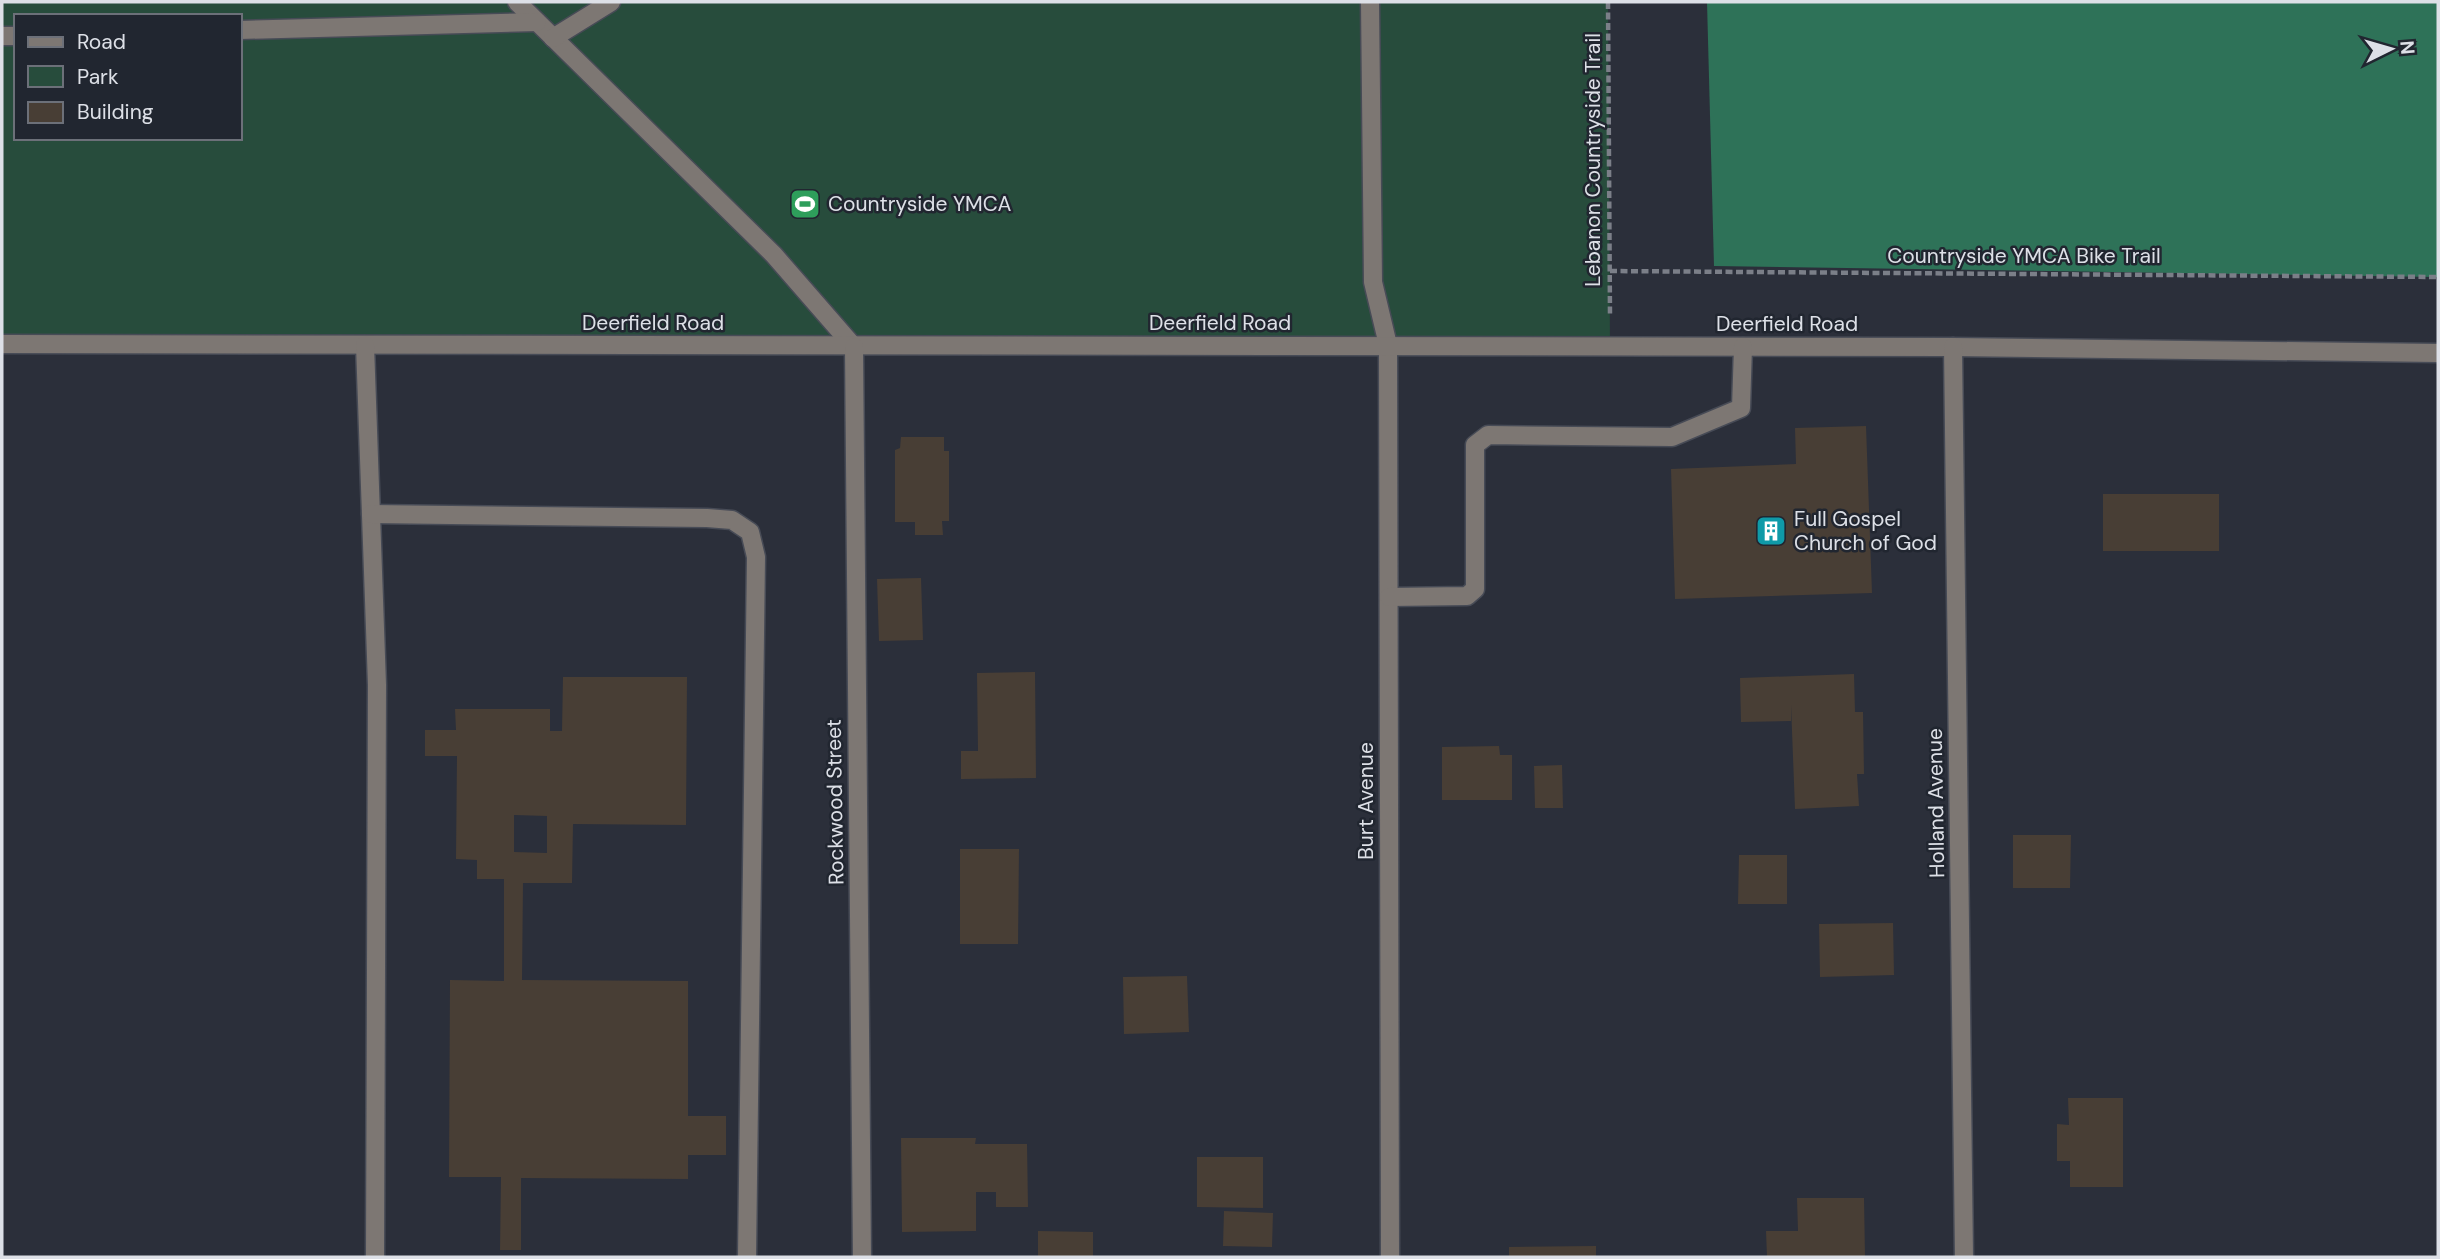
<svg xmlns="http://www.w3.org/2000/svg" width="2440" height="1259" viewBox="0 0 2440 1259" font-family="'DM Sans',sans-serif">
	<rect width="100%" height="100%" fill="#2b2f3a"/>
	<path fill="#274c3c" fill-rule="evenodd" d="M2 2H1608L1610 347 2 344ZM16 16H240V138H16Z"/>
	<polygon fill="#2e7258" points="1707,2 2438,2 2438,277 1714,266"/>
	<g fill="#483e35" fill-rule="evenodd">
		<polygon points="1866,426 1872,593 1675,599 1671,469 1796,464 1795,428"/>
		<polygon points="901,437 944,437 944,451 949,451 949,521 942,521 943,535 915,535 915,522 895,522 895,450 900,448"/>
		<rect x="2103" y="494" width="116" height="57"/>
		<polygon points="921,578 923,640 879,641 877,579"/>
		<polygon points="1035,672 1036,778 961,779 961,751 978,751 977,673"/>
		<polygon points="1854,674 1855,712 1863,712 1864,774 1857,774 1859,806 1795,809 1791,705 1791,721 1741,722 1740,678"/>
		<path d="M563 677H687L686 825 573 824 572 883H523L522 980 688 981V1116H726V1155H688V1179L521 1178V1250H500L501 1177H449L450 980 504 981V879H477V860L456 859 457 756H425V730H456L455 709H550V731H562ZM514 815 547 816V853L514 852Z"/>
		<polygon points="1499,746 1500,755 1512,755 1512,800 1442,800 1442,747"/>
		<polygon points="1562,765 1563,808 1535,808 1534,766"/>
		<polygon points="2013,835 2071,835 2070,888 2013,888"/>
		<polygon points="960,849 1019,849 1018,944 960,944"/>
		<polygon points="1739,855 1787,855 1787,904 1738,904"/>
		<polygon points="1893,923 1894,975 1820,977 1819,924"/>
		<polygon points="1187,976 1189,1032 1124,1034 1123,977"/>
		<polygon points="2068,1098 2123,1098 2123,1187 2070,1187 2070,1161 2057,1161 2057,1124 2069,1125"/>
		<polygon points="901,1138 976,1138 975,1144 1027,1144 1028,1207 996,1207 996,1192 976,1192 976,1231 902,1232"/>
		<polygon points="1197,1157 1263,1157 1263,1208 1197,1207"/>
		<polygon points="1797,1198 1864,1198 1865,1257 1767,1257 1766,1231 1798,1231"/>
		<polygon points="1224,1211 1273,1213 1272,1247 1223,1246"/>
		<polygon points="1038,1231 1093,1232 1093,1257 1038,1257"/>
		<polygon points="1596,1246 1596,1257 1509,1257 1509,1247"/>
	</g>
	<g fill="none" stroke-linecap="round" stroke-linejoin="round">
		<g stroke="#474b56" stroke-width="21">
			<g id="minor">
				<polyline points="517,2 774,255 854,347"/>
				<polyline points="1370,2 1373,282 1388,345 1390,1257"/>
				<polyline points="240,30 537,22"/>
				<polyline points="2,36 16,36"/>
				<polyline points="553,38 611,2"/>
				<polyline points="2,344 1953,347 2438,353"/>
				<polyline points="365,345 377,685 375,1257"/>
				<polyline points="854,347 862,1257"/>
				<polyline points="1953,347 1964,1257"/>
				<polyline points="371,514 707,518 732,520 750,532 756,557 747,1257"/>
				<polyline points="1389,597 1467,596 1475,589 1475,445 1488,435 1672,437 1741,408 1743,347"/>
			</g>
		</g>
		<g stroke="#7b7f88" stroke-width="4.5" stroke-dasharray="7 3.5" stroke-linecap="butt">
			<polyline points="1608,2 1610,317"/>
			<polyline points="1610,271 2438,277"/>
		</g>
		<use href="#minor" stroke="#7d7773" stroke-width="18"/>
	</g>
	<defs>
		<g id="stadium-square" transform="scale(1.575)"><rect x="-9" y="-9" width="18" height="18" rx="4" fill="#2e9e5b" stroke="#212630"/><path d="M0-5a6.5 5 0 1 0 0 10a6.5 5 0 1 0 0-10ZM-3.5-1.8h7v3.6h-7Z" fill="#fff"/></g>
		<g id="building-square" transform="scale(1.575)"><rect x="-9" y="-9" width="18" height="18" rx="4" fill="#0f9aa8" stroke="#212630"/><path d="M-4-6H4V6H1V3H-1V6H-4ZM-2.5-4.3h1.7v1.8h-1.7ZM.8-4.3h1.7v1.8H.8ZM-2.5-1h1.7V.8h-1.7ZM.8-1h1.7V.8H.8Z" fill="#fff"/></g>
	</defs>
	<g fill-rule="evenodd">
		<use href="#stadium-square" x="805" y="204"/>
		<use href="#building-square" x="1771" y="531"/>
	</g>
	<g text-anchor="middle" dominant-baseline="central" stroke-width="5" stroke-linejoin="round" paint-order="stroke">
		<g font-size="21" fill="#dde0e7" stroke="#212630">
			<text transform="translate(1593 160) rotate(-90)">Lebanon Countryside Trail</text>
			<text x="2024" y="256">Countryside YMCA Bike Trail</text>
			<text x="653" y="323">Deerfield Road</text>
			<text x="1220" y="323">Deerfield Road</text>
			<text x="1787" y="324">Deerfield Road</text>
			<text transform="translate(1366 801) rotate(-90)">Burt Avenue</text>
			<text transform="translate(835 802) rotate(-91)">Rockwood Street</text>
			<text transform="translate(1936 803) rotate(-91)">Holland Avenue</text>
		</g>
		<g font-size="21" fill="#dde0e7" stroke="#212630" text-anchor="start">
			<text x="828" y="204">Countryside YMCA</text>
			<text x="1794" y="519">Full Gospel<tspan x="1794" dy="24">Church of God</tspan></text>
		</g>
	</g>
	<rect width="2440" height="1259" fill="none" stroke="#dde0e7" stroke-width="7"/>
	<rect x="14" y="14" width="228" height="126" fill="#212630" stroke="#6c7079" stroke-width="2"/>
	<rect x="28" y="37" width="35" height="10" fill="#7d7773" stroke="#6c7079" stroke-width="2"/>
	<text x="77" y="49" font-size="21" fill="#dde0e7">Road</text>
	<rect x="28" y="66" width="35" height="21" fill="#274c3c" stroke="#6c7079" stroke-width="2"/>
	<text x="77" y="84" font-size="21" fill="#dde0e7">Park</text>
	<rect x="28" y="102" width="35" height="21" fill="#483e35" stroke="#6c7079" stroke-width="2"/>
	<text x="77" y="119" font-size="21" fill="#dde0e7">Building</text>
	<g transform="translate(2391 49) rotate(85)" stroke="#212630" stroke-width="5" paint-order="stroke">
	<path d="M0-5L12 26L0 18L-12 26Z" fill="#dde0e7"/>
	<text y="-10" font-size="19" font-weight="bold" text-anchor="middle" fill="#dde0e7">N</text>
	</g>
</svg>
